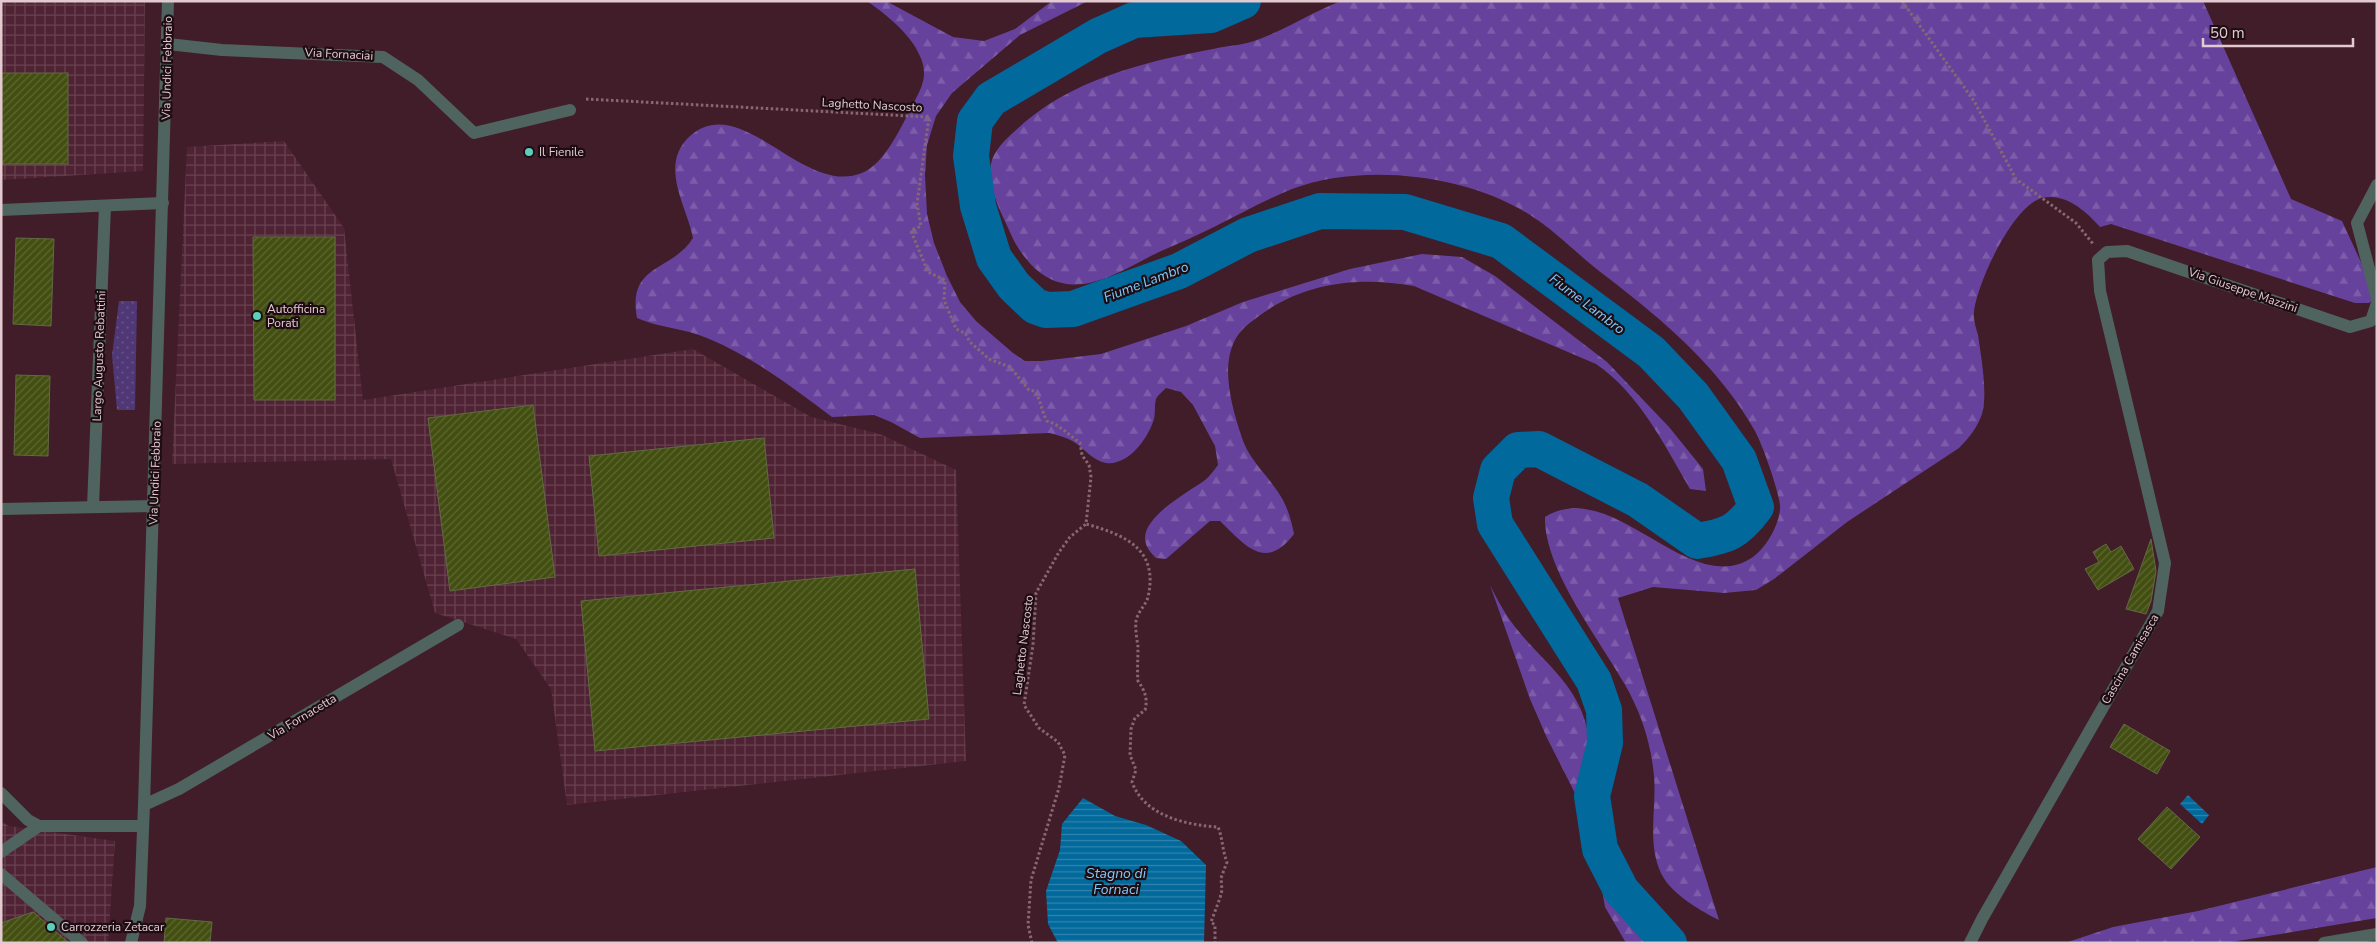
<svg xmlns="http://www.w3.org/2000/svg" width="2378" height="944" viewBox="0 0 2378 944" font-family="'Nunito Sans',sans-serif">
	<defs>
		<pattern id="industrial-grid" width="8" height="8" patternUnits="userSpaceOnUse" patternTransform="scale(1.25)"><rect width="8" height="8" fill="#4f2333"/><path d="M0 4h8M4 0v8" fill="none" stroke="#684250"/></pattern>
		<pattern id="grass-dots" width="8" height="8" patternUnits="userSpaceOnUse" patternTransform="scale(1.25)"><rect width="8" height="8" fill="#503776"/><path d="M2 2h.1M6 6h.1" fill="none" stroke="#695388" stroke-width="1.8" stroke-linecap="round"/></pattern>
		<pattern id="forest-firs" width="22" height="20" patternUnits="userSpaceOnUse" patternTransform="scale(1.25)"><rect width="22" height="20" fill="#67429c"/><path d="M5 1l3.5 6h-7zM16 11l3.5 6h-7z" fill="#7d5ca9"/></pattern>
		<pattern id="water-rules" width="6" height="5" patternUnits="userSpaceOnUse" patternTransform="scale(1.25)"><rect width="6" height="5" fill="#01699b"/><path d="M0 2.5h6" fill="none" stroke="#3284ac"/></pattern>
		<pattern id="building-hatch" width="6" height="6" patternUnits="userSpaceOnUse" patternTransform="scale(1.25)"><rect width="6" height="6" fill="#434f11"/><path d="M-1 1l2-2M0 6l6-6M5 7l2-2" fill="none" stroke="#5e6733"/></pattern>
	</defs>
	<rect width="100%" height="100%" fill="#411c29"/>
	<g fill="url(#industrial-grid)">
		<polygon points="1,1 145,1 143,171 1,180"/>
		<polygon points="284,141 344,228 363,400 693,349 811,417 880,434 956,470 966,761 567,805 551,689 516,639 435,613 391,459 172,464 187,147"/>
		<polygon points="1,821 9,826 115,841 108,943 1,943"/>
	</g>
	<polygon fill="url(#grass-dots)" points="119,301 137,301 135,410 117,410 112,355"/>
	<g fill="url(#forest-firs)">
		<path d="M867 1H886L953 37 984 41 1015 29 1052 1H1088L1020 35 952 93 936 116 927 145 925 175 927 214 934 243 947 276 960 302 976 321 1013 353 1025 361H1042L1101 354 1186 326 1243 302 1350 269 1422 254 1462 257 1495 276 1607 362 1669 427 1703 469 1706 491 1690 489C1665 446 1639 393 1596 364L1414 286C1360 276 1304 282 1259 316 1245 326 1236 333 1231 350 1223 375 1233 411 1241 435 1248 459 1265 472 1278 492 1287 505 1291 519 1294 534 1265 572 1245 545 1220 521H1210L1166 559 1156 558C1151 553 1145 547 1145 538 1145 515 1190 491 1205 480 1210 476 1214 470 1218 465L1215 446 1193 405 1181 392 1166 388C1163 391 1158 395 1156 399 1154 406 1156 415 1153 422 1147 439 1128 466 1106 463 1093 461 1085 449 1074 442 1066 437 1057 435 1049 433L920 438 891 422 874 415 832 417C792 387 753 357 707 338 684 328 659 328 637 318 627 263 672 272 693 238 687 206 658 165 690 136 741 90 803 197 862 173 885 164 902 125 913 104 926 81 929 69 914 45 903 28 884 13 867 1Z"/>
		<path d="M1341 1H2203L2291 199 2342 221 2377 297 2369 303H2355L2111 224 2100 227C2087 212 2065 192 2042 198 2012 206 1977 284 1974 312 1973 319 1976 328 1978 335 1981 356 1988 394 1982 414 1977 428 1969 438 1959 448L1847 522 1774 579 1756 590 1724 593 1653 587 1618 598 1719 920C1701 911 1677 897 1665 880 1645 849 1657 810 1654 776 1651 743 1641 712 1624 683 1598 637 1544 569 1545 517 1613 475 1689 601 1753 557 1767 547 1781 522 1780 505 1778 489 1763 446 1755 431 1719 367 1664 321 1607 277 1581 258 1559 234 1533 217 1470 174 1362 162 1292 189 1265 200 1240 214 1214 227 1196 236 1177 244 1159 252 1131 265 1095 291 1062 283 1037 278 1018 252 1009 230 1000 210 987 187 991 164 993 151 1006 139 1016 130 1069 80 1143 62 1213 49 1224 46 1236 46 1247 43 1280 34 1309 13 1341 1Z"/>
		<path d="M1490 585C1498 601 1507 618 1520 633 1541 658 1568 679 1581 710 1590 731 1592 758 1593 781 1596 815 1598 861 1612 893 1621 911 1634 927 1647 943H1626L1605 907 1594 844 1582 807 1547 738 1530 699Z"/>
		<polygon points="2377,867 2377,918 2225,943 2065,943 2113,927 2198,911"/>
	</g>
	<g fill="url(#water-rules)">
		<polygon points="2188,795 2209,815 2202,824 2180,804"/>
		<polygon points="1083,798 1115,816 1146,825 1181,841 1206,865 1204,943 1058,943 1048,924 1046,891 1060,850 1062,824"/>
	</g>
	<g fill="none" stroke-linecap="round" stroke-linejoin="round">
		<path stroke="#01699b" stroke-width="36" d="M1243 1 1211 15 1134 20 1098 36 991 99 975 121 971 156 978 206 994 258 1014 286 1035 306 1046 310 1073 309 1179 271 1248 235 1320 211 1405 212 1501 241 1651 352 1693 396 1739 460 1756 507C1737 533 1727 536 1697 541L1638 500 1539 449 1518 450 1498 470 1491 498 1495 524 1594 681 1604 710 1605 743 1592 796 1600 849 1621 890 1669 943"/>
	</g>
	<g fill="url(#building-hatch)" stroke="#616a43">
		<rect x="1" y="73" width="67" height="91"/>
		<polygon points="253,237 335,237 335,400 254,400"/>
		<polygon points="16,238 54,239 51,326 13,324"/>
		<polygon points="16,375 50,376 48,456 14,455"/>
		<polygon points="533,405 555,577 450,591 428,418"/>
		<polygon points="764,438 774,538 599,556 589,456"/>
		<polygon points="2151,539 2156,571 2151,601 2146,614 2126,609"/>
		<polygon points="2106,544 2111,552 2121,546 2134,569 2098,590 2085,569 2099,562 2093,552"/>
		<polygon points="915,569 929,719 595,751 581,601"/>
		<polygon points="2124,724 2170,751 2157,774 2110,747"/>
		<polygon points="2167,807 2200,837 2171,869 2138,839"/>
		<polygon points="33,912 69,943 1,943 1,923"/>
		<polygon points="166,918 212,922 210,943 164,943"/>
	</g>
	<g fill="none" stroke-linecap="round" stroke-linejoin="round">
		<g stroke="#876872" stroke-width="3" stroke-dasharray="2.5 2.5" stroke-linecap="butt">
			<polyline points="1902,1 1974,101 2016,179 2076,223 2094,245"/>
			<path d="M586 99 929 117 917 204 921 226 911 231 928 272 945 280 944 300 956 329 965 333 970 342 989 359 1010 367 1029 390 1035 391C1041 401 1041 410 1047 421 1060 425 1069 435 1080 443L1082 455 1089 465 1091 477 1086 524C1125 535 1159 549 1148 597 1146 605 1138 611 1136 621 1135 629 1137 639 1138 647 1138 659 1137 670 1138 681 1145 691 1148 699 1145 710L1135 718 1131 729 1130 755 1136 770 1132 782C1144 816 1186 825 1218 827 1223 839 1222 850 1227 862L1221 878 1222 890 1220 898 1211 922 1215 925V943"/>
			<polyline points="1032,943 1028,925 1031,880 1059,788 1065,755 1058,742 1039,728 1024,705 1033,645 1036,593 1059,552 1070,537 1086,524"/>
		</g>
		<g stroke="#4f645f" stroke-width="12">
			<polyline points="168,44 222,50 383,57 418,80 474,133 570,110"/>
			<polyline points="2377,185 2357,223 2377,299"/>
			<polyline points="1,210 163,203"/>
			<polyline points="93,507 105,206"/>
			<polyline points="1,509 154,506"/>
			<polyline points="1,793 28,820 39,826 143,826"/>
			<polyline points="144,805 179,789 458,625"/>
			<polyline points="1,852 39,826"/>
			<polyline points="1,874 82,943"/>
			<polyline points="131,943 140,906 144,805 168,1"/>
			<polyline points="1970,943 1982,919 2158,611 2165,563 2100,291 2098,260 2107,252 2127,251 2350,327 2371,321 2377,303"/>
			<polyline points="2324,943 2377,934"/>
		</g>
	</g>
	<g fill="#5cceba" stroke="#1d0d12" stroke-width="2">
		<circle cx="529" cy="152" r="5"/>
		<circle cx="257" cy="316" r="5"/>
		<circle cx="51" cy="927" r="5"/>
	</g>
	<g text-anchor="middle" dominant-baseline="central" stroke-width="4.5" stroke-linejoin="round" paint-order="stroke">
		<g font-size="12" fill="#e3cad0" stroke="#1d0d12">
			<text transform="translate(339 54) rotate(3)">Via Fornaciai</text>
			<text transform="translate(167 68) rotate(-89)">Via Undici Febbraio</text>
			<text transform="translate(872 105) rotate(3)">Laghetto Nascosto</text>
			<text transform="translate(2243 290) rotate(19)">Via Giuseppe Mazzini</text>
			<text transform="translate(99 356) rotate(-88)">Largo Augusto Rebattini</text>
			<text transform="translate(155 473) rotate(-88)">Via Undici Febbraio</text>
			<text transform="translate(1023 645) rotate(-83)">Laghetto Nascosto</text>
			<text transform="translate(2130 659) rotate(-60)">Cascina Camisasca</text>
			<text transform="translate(302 717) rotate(-31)">Via Fornacetta</text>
		</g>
		<g font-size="12" fill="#e3cad0" stroke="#1d0d12" text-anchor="start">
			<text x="539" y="152">Il Fienile</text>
			<text x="267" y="309">Autofficina<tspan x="267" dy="14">Porati</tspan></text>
			<text x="61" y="927">Carrozzeria Zetacar</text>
		</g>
		<g font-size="14" font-style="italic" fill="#7ec8fa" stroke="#1d0d12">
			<text transform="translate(1146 282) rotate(-21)">Fiume Lambro</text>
			<text transform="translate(1587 304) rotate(37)">Fiume Lambro</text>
			<text x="1116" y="873">Stagno di<tspan x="1116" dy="16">Fornaci</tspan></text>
		</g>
	</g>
	<rect width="2378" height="944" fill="none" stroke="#e3cad0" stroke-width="5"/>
	<path d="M2203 38v8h150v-8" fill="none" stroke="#e3cad0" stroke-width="2.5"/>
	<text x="2210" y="38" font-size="15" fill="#e3cad0" stroke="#1d0d12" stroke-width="4" paint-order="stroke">50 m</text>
</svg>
